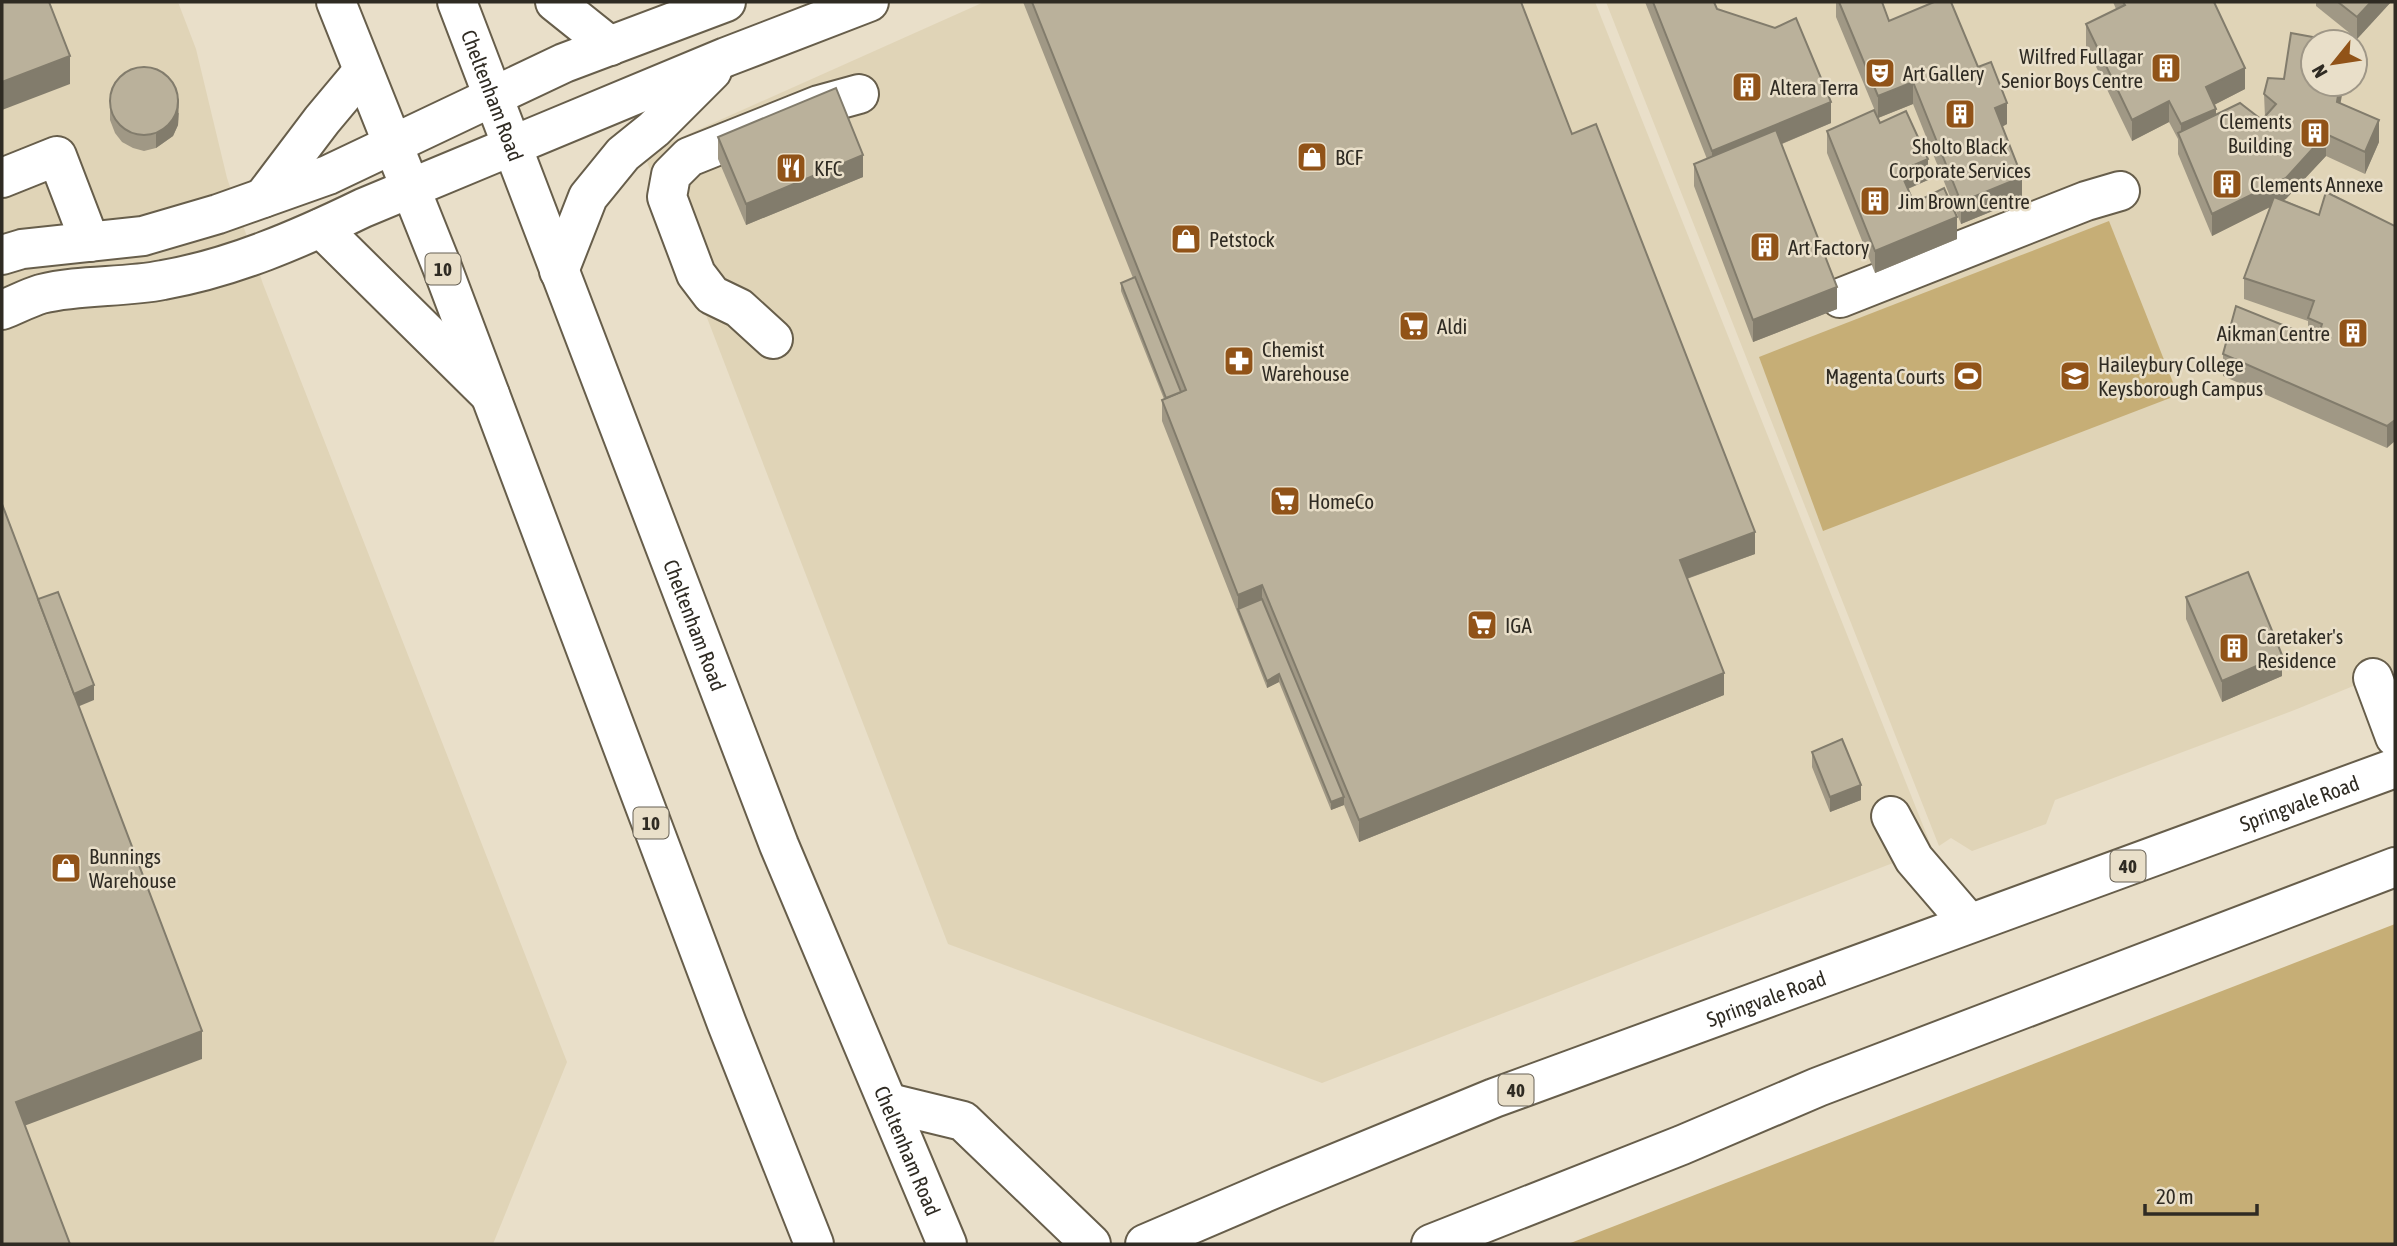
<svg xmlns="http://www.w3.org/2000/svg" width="2397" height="1246" viewBox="0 0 2397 1246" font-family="'Asap Condensed',sans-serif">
	<rect width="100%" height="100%" fill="#e9dfc9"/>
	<g fill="#e0d4b7" fill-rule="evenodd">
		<polygon points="2,2 178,2 196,49 227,178 263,284 567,1062 493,1244 2,1244"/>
		<polygon points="984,2 1595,2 1932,848 1322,1083 948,944 644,154"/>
		<path d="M1606 2H2395V669L2297 709 2055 800 2046 824 1972 851 1951 838 1939 846ZM2313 42H2355V84H2313Z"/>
	</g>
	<g fill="#c6ae76">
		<polygon points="2109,221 2178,395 1823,531 1759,357"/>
		<polygon points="2395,924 2395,1244 1568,1244"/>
	</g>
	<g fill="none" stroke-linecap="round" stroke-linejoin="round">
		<g stroke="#675e4b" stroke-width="42">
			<g id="minor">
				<polyline points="555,2 610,46"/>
				<polyline points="2,178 57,156 90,242"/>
				<polyline points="263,198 322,120 363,71"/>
				<polyline points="321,228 490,395"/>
				<polyline points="2,255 22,249 143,236 218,214 328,175 564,63 726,2"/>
				<polyline points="559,271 588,197 623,154 654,129 712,71"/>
				<polyline points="1840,298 2086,201 2120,191"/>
				<path d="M2 310C15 305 28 298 41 294 81 284 123 288 163 280 232 268 299 239 363 208L726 57 869 2"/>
				<polyline points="773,339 739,308 712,295 696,274 667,197 671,175 689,157 819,105 859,94"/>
				<polyline points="2373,678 2395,737"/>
				<polyline points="1891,816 1914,859 1969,923"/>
			</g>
		</g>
		<g stroke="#675e4b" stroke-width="42">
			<g id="major">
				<polyline points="336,2 442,267 727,1024 814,1244"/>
				<path id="s1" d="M457 2 779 845 947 1244"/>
				<polyline points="889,1103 963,1121 1091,1244"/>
			</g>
		</g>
		<g stroke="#675e4b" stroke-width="42">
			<g id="highway">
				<path id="s2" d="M1145 1244 1278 1187 1494 1098 2395 768"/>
				<polyline points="1431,1244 1682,1145 1818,1087 2395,867"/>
			</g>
		</g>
		<use href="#minor" stroke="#fff" stroke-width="38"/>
		<use href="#major" stroke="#fff" stroke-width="38"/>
		<use href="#highway" stroke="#fff" stroke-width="38"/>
	</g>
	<g fill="#a09885">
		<polygon points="1023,2 1521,2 1572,134 1755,554 1687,579 1724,695 1359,842 1344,805 1331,810 1279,682 1267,688 1162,421 1162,400 1164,399 1121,291 1121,283 1133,278"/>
		<polygon points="1645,2 1714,2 1717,9 1831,123 1782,144 1837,309 1753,342 1694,186 1694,164 1707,159"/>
		<polygon points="1836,2 1882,2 1889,21 1978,67 2007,124 2002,127 2022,199 1961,224 1913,104 1878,118 1836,17"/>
		<polygon points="2113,2 2214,2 2245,89 2214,105 2216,115 2262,120 2265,117 2264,94 2340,103 2379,142 2365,174 2326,156 2284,200 2319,215 2395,226 2387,448 2223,376 2223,354 2308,335 2308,321 2244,299 2244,278 2270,207 2212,236 2178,154 2178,139 2169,122 2132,141 2086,46 2086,24 2116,9"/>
		<polygon points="2316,2 2391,2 2357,39 2316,6"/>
		<polygon points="110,105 179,113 178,125 173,136 156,148 144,151 133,148 122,142 115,133 110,120"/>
		<polygon points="1880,123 1928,180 1908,189 1914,203 1957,239 1875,273 1827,153 1827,131"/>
		<polygon points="718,137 863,177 746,225 718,159"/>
		<polygon points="2186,597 2282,676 2222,702 2186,619"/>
		<polygon points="1812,752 1861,800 1830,812 1812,767"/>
	</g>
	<g fill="#827c6c">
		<polygon points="2371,2 2391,2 2357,39 2357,17"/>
		<polygon points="70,56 70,84 2,110 2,82"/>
		<polygon points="2245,68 2245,89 2206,109 2206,87"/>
		<polygon points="1913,82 1913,104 1878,118 1878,96"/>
		<polygon points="2340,84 2344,84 2337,123 2337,102"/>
		<polygon points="179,98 178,125 173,136 156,148 156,134"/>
		<polygon points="2169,101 2169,122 2132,141 2132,120"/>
		<polygon points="1831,102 1831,123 1712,173 1712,151"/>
		<polygon points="2007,103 2007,124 1995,130 1995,108"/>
		<polygon points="2216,109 2216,130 2181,140 2181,124"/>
		<polygon points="2379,120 2379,142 2365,174 2365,152"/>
		<polygon points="2326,134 2326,156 2286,199 2212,236 2212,214"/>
		<polygon points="863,155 863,177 746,225 746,204"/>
		<polygon points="1928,159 1928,180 1900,192 1900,171"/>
		<polygon points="2022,177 2022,199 1961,224 1961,202"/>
		<polygon points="1957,217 1957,239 1875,273 1875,251"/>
		<polygon points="1837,287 1837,309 1753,342 1753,320"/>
		<polygon points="2395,420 2395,441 2387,448 2387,426"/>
		<polygon points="1755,532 1755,554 1680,581 1680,560"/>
		<polygon points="1262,585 1262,607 1238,609 1238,595"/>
		<polygon points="2282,655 2282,676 2222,702 2222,681"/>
		<polygon points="1724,673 1724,695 1359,842 1359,820"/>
		<polygon points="1279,674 1279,682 1267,688 1267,681"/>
		<polygon points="94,685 94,700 70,710 70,695"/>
		<polygon points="1861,785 1861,800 1830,812 1830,797"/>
		<polygon points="1344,797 1344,805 1331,810 1331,802"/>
		<polygon points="202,1031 202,1059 16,1129 16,1102"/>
	</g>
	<g fill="#bab19b" stroke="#827c6c" stroke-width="2">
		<polygon points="2,2 49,2 70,56 2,82"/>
		<polygon points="1032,2 1521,2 1572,134 1596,124 1755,532 1680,560 1724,673 1359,820 1262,585 1238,595 1162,400 1186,390"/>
		<polygon points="1653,2 1714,2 1717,9 1775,28 1796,18 1831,102 1712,151"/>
		<polygon points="1839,2 1882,2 1889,21 1934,2 1951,2 1978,67 1991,62 2007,103 1995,108 2022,177 1961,202 1913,82 1878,96"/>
		<polygon points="2123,2 2214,2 2245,68 2206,87 2216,109 2181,124 2169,101 2132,120 2086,24 2125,5"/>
		<polygon points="2338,2 2371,2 2357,17"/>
		<polygon points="2291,33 2340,42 2313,42 2313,84 2340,84 2337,102 2379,120 2365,152 2326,134 2286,178 2212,214 2178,133 2240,103 2262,120 2276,104 2264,94 2268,78 2284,79"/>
		<circle cx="144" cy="101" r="34"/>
		<polygon points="836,88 863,155 746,204 718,137"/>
		<polygon points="1874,110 1880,123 1906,111 1928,159 1900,171 1914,203 1944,188 1957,217 1875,251 1827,131"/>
		<polygon points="1776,130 1837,287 1753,320 1694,164"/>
		<polygon points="2326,192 2395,226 2395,420 2387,426 2223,354 2236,306 2317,339 2322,324 2308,318 2314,301 2244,278 2274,197 2319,215"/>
		<polygon points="1135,277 1181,392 1166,398 1121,283"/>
		<polygon points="2,504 202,1031 16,1102 70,1244 2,1244"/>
		<polygon points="2248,572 2282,655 2222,681 2186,597"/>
		<polygon points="58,592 94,685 74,694 38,599"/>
		<polygon points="1262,599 1344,797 1331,802 1279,674 1267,681 1238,609"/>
		<polygon points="1842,739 1861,785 1830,797 1812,752"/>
	</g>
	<defs>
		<g id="building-square" transform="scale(1.575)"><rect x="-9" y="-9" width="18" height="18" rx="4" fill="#915318" stroke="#e9dfc9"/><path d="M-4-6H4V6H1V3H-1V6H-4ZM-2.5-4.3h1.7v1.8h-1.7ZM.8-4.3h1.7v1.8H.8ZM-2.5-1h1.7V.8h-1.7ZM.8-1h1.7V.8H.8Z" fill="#fff"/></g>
		<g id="theatre-square" transform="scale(1.575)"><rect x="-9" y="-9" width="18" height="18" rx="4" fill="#915318" stroke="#e9dfc9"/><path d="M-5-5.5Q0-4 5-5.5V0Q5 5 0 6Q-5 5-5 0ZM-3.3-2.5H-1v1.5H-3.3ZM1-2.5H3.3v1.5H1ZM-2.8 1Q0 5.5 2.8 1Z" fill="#fff"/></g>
		<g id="shop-square" transform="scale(1.575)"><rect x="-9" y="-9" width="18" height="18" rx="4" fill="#915318" stroke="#e9dfc9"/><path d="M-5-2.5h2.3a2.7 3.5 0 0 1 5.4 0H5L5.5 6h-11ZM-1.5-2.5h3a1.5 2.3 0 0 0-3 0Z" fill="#fff"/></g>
		<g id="restaurant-square" transform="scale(1.575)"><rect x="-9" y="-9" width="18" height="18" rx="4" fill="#915318" stroke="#e9dfc9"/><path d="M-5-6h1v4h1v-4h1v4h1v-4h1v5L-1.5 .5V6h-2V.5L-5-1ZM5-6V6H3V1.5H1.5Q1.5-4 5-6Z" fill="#fff"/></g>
		<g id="supermarket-square" transform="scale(1.575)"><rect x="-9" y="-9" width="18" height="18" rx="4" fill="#915318" stroke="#e9dfc9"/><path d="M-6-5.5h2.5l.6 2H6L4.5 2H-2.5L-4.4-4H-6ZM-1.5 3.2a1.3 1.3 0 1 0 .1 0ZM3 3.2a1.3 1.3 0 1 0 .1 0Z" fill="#fff"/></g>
		<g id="pharmacy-square" transform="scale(1.575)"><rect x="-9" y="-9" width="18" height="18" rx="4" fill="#915318" stroke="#e9dfc9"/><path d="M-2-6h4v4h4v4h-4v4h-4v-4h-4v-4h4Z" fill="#fff"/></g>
		<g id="stadium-square" transform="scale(1.575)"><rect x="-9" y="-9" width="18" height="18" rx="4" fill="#915318" stroke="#e9dfc9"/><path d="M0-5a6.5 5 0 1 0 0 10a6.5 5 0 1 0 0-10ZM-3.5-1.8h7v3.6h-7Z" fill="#fff"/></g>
		<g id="school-square" transform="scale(1.575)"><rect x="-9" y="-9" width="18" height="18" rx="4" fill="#915318" stroke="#e9dfc9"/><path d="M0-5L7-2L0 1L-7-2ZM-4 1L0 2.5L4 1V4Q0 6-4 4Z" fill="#fff"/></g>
	</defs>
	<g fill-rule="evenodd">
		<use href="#building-square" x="2166" y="68"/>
		<use href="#theatre-square" x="1880" y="73"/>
		<use href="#building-square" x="1747" y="87"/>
		<use href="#building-square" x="1960" y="114"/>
		<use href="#building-square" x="2315" y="133"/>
		<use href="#shop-square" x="1312" y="157"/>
		<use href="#restaurant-square" x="791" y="168"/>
		<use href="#building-square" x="2227" y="184"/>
		<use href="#building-square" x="1875" y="201"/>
		<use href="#shop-square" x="1186" y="239"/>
		<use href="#building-square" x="1765" y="247"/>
		<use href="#supermarket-square" x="1414" y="326"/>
		<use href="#building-square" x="2353" y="333"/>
		<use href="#pharmacy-square" x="1239" y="361"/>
		<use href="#stadium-square" x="1968" y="376"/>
		<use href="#school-square" x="2075" y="376"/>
		<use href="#supermarket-square" x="1285" y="501"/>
		<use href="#supermarket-square" x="1482" y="625"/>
		<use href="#building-square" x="2234" y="648"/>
		<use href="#shop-square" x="66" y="868"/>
	</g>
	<g text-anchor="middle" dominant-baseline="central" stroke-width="5" stroke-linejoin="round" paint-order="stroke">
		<g fill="#e9dfc9" stroke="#676155" stroke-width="2">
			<rect x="425.5" y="253.5" width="35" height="31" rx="5"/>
			<rect x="633.5" y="807.5" width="35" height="31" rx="5"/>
			<rect x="2110.5" y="850.5" width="35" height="31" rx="5"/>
			<rect x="1498.5" y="1074.5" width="35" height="31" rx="5"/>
		</g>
		<g font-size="19" font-weight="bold" fill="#2f2b23">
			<text x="443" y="269">10</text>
			<text x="651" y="823">10</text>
			<text x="2128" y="866">40</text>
			<text x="1516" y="1090">40</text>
		</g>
		<g font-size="21" fill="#2f2b23" stroke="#e9dfc9" text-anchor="start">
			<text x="2143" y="56" text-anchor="end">Wilfred Fullagar<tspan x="2143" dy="24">Senior Boys Centre</tspan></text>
			<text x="1903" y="73">Art Gallery</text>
			<text x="1770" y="87">Altera Terra</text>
			<text x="2292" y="121" text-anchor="end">Clements<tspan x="2292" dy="24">Building</tspan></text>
			<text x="1960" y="146" text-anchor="middle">Sholto Black<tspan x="1960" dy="24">Corporate Services</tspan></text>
			<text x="1335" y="157">BCF</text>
			<text x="814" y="168">KFC</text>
			<text x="2250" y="184">Clements Annexe</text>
			<text x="1898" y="201">Jim Brown Centre</text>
			<text x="1209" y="239">Petstock</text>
			<text x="1788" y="247">Art Factory</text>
			<text x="1437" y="326">Aldi</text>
			<text x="2330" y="333" text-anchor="end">Aikman Centre</text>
			<text x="1262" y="349">Chemist<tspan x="1262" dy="24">Warehouse</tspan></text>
			<text x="2098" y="364">Haileybury College<tspan x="2098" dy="24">Keysborough Campus</tspan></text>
			<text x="1945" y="376" text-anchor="end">Magenta Courts</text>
			<text x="1308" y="501">HomeCo</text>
			<text x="1505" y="625">IGA</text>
			<text x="2257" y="636">Caretaker's<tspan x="2257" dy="24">Residence</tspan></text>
			<text x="89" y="856">Bunnings<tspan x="89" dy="24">Warehouse</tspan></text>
		</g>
		<g font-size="21" fill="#2f2b23" stroke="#e9dfc9">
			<text stroke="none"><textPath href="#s1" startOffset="100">Cheltenham Road</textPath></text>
			<text stroke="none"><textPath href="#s1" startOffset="667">Cheltenham Road</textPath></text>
			<text stroke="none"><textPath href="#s2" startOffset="1236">Springvale Road</textPath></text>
			<text stroke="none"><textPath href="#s2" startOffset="668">Springvale Road</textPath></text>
			<text stroke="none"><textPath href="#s1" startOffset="1234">Cheltenham Road</textPath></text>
		</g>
	</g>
	<rect width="2397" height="1246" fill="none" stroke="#2f2b23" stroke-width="7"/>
	<g transform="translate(2334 63) rotate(240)"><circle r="33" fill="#e9dfc9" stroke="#9f9787" stroke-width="2"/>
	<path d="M0-5L12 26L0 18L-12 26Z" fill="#915318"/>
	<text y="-10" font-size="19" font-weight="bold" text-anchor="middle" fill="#2f2b23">N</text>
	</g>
	<path d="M2145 1204v10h112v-10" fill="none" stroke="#2f2b23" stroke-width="3.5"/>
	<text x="2156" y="1204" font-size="21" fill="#2f2b23" stroke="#e9dfc9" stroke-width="5" paint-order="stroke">20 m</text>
</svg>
